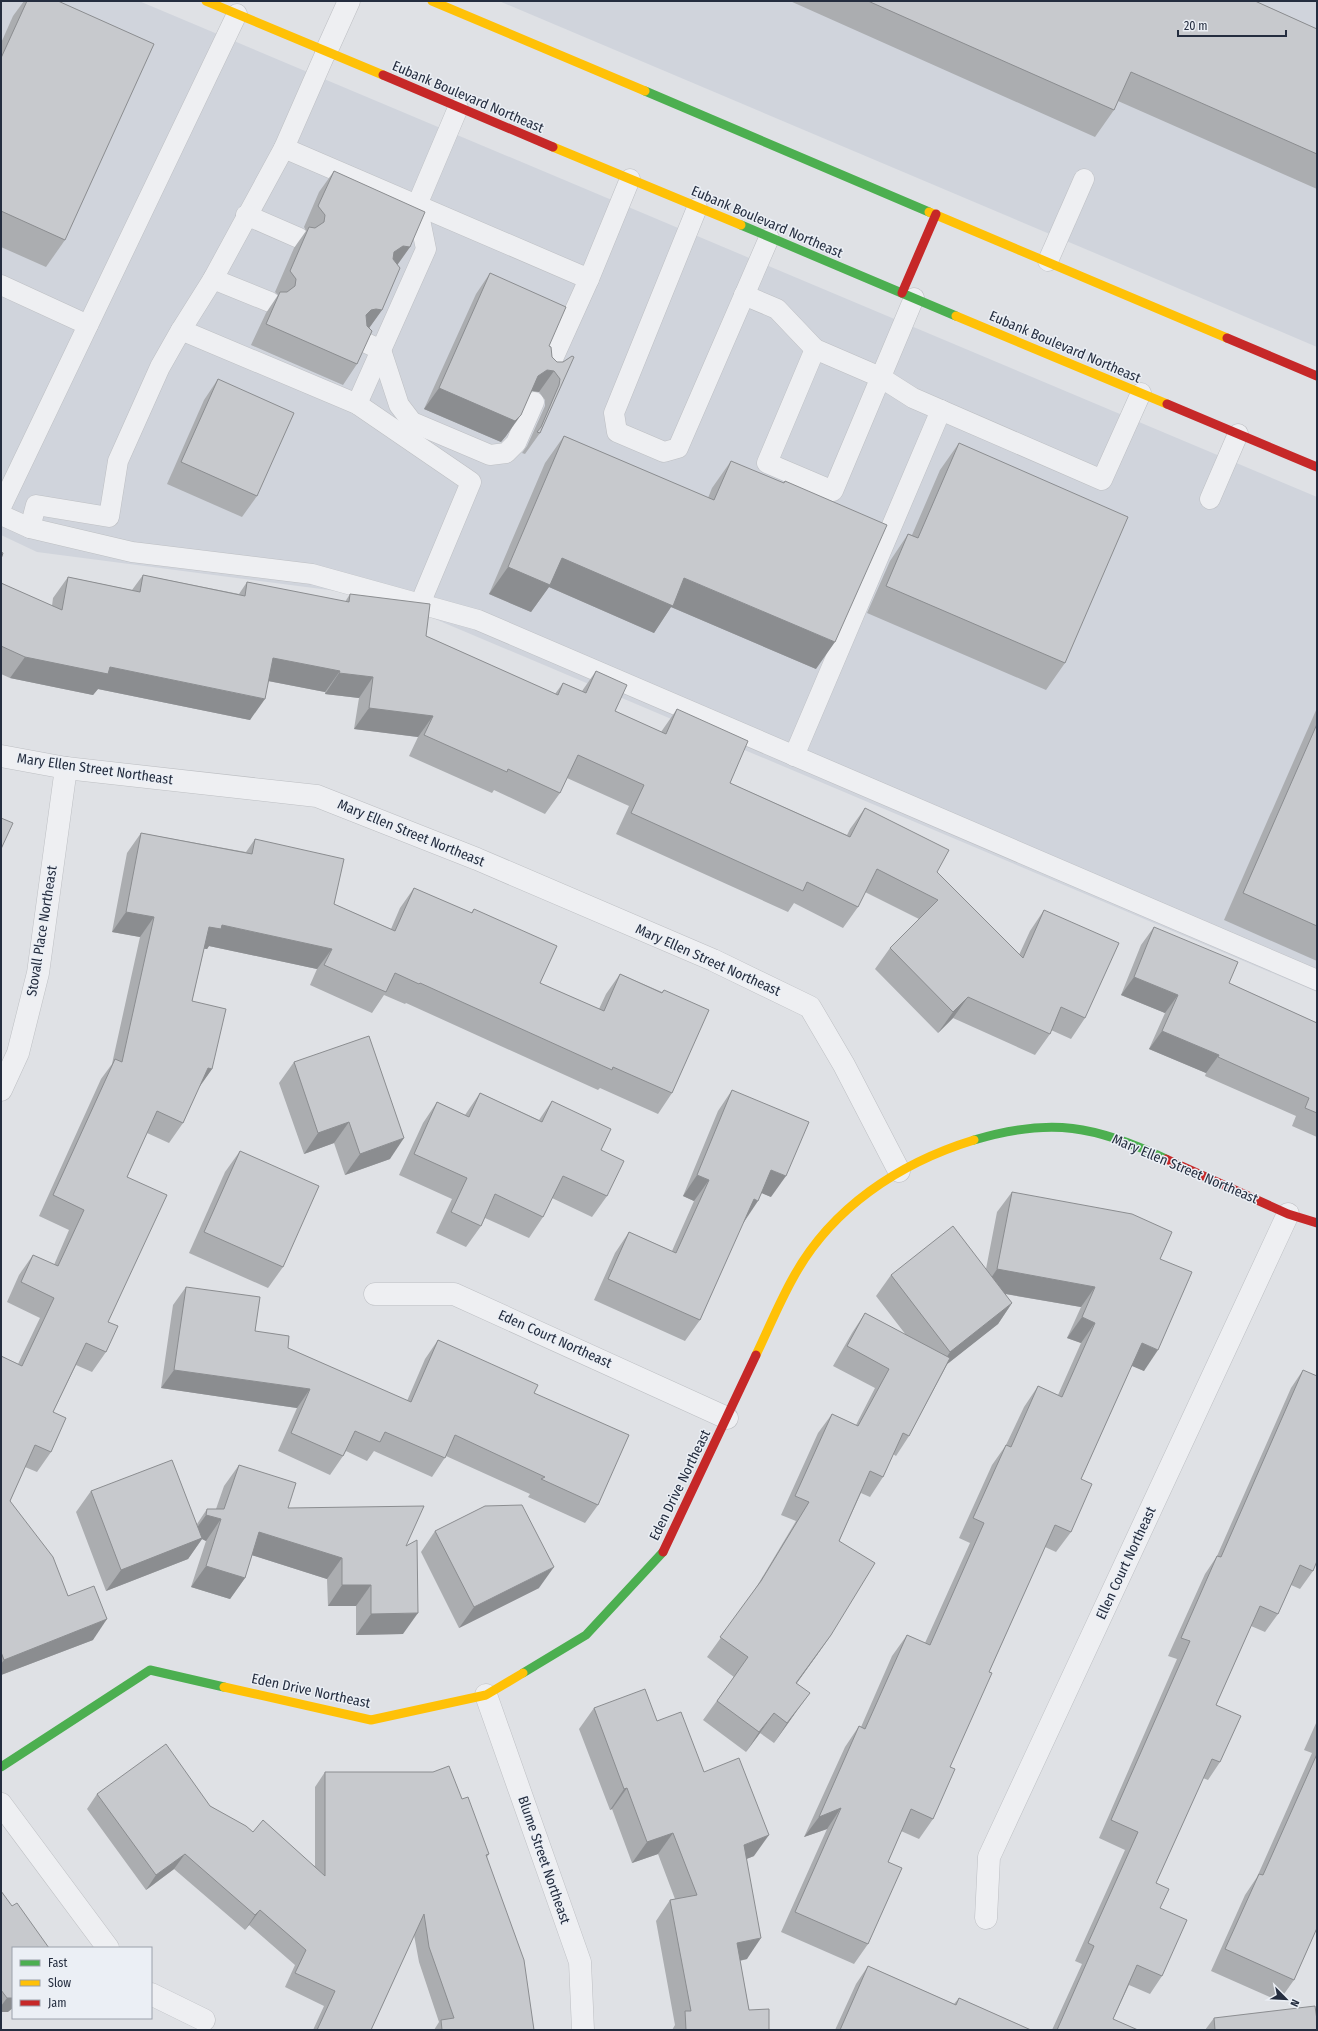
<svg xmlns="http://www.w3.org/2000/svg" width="1318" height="2031" viewBox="0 0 1318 2031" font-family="'Fira Sans Condensed',sans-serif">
	<rect width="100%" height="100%" fill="#dfe1e5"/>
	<g fill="#d0d4dc">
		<polygon points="1,1 139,1 1317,497 1317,992 383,597 37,552 1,535"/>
		<polygon points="499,1 1317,1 1317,347"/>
	</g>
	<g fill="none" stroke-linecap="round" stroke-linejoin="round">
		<g stroke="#bdbfc3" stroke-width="21">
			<g id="lane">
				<polyline points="326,52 284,148 213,279 181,330 357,404 471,482 420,604"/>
				<polyline points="284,148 589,279 630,179"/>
				<polyline points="697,208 614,413 617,432 664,452 678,448 769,238"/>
				<polyline points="246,215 299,238"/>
				<polyline points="1048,261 1084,179"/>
				<polyline points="213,279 270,302"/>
				<polyline points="1,285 88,325"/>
				<polyline points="744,295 777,309 815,349"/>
				<polyline points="914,298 833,491 767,463 815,349 880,377 913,398 1102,480 1141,393"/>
				<polyline points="362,341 381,350 399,405 412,422 490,455 506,453 516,443 534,402"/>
				<polyline points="547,372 589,279"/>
				<polyline points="357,404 426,249 417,205 458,108"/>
				<polyline points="1210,499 1238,434"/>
				<polyline points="1,507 237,14"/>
				<polyline points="1,515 30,528 132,552 312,574 478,620 1317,980"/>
				<polyline points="30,528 36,505 109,517 118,461 160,367 181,330"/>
				<polyline points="794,756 941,410"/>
			</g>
		</g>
		<g stroke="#bdbfc3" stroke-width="23">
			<g id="street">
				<polyline points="326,52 349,1"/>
				<polyline points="1,756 66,768 317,796 477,859 713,960 810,1007 844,1065 899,1171"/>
				<polyline points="1,1090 18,1053 38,973 66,768"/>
				<polyline points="375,1294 454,1294 727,1418"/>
				<polyline points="486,1695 580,1962 583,2030"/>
				<polyline points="1,1804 108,1948"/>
				<polyline points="986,1918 989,1857 1288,1214"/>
				<polyline points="151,1994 204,2020"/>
			</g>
		</g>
		<use href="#lane" stroke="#eeeff2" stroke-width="20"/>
		<use href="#street" stroke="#eeeff2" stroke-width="22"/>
		<g stroke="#4caf50" stroke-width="9">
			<polyline points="645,91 929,212"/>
			<polyline points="741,225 956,316"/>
			<path d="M974 1140C1051 1117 1096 1126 1166 1159"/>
			<polyline points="523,1673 586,1635 663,1552"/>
			<polyline points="1,1767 150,1670 224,1687"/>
		</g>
		<g stroke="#ffc107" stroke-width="9">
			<polyline points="206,1 383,75"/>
			<polyline points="432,1 645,91"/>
			<polyline points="553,147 741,225"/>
			<polyline points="929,212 1227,338"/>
			<polyline points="956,316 1167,404"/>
			<path d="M756 1355C768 1330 779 1303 793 1278 831 1208 899 1163 974 1140"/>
			<polyline points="224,1687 371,1720 486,1695 523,1673"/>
		</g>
		<g stroke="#c62828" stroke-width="9">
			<polyline points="383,75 553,147"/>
			<polyline points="902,293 936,214"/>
			<polyline points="1227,338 1317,376"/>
			<polyline points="1167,404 1317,467"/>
			<polyline points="1166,1159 1288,1214 1317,1223"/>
			<polyline points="663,1552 756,1355"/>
		</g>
	</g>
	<g fill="#abadb0">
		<polygon points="24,1 58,1 65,240 46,267 1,247 1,43 13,16"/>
		<polygon points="790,1 1255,1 1317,29 1317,189 1118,101 1114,110 1095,137"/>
		<polygon points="334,171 410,247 398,264 382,310 369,328 357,364 343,385 251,345 266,313 278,295 275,292 294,248 306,231 304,227 319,192"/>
		<polygon points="490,273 549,346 552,357 557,362 563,362 572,356 540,433 525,454 522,453 527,446 545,406 545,400 539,392 532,391 506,436 501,442 424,409 476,294"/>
		<polygon points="218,379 257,496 242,517 167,484 204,400"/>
		<polygon points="564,436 708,498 712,488 731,461 783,483 785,481 816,669 671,607 654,633 549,587 531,612 489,594 545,463"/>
		<polygon points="959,443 1065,663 1046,690 867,613 890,561 908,534 912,535 940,470"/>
		<polygon points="143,575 239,594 247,582 345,602 350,594 426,636 555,694 563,683 582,691 596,671 615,711 661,732 677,709 730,783 847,835 850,829 865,808 937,872 1019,955 1030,931 1044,910 1085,1018 1071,1039 1051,1030 1050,1034 1035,1055 953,1018 938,1033 875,969 890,948 919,919 865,892 858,907 843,928 794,903 788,912 616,834 629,806 567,778 560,793 545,814 494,790 492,793 409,756 418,737 354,729 359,698 325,694 325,692 268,681 250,720 98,689 93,695 10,678 1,674 1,583 52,606 53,598 68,577 132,590"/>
		<polygon points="1317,708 1317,961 1224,920"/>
		<polygon points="141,833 246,852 255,839 334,904 391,929 400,908 414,888 471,913 474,909 540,983 599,1009 606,994 620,974 662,992 664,990 672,1093 658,1114 600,1088 598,1090 406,1003 405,1004 384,995 372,1013 310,985 317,969 209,946 207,949 204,949 192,1001 212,1069 199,1087 183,1123 169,1143 147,1133 127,1177 108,1322 106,1352 92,1372 76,1365 53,1412 51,1452 37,1472 25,1467 10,1501 68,1596 93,1640 1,1675 1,1356 18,1364 40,1318 7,1302 19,1275 33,1255 54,1265 69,1230 39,1216 101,1079 112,1064 140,937 112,932 127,853"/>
		<polygon points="1154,927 1229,983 1317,1023 1317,1137 1292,1126 1296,1116 1205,1076 1206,1073 1149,1049 1165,1013 1121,995 1141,945"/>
		<polygon points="294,1062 390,1159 345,1175 334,1143 304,1154 279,1083"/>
		<polygon points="732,1090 771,1197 762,1193 743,1221 700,1320 685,1341 594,1300 615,1253 629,1232 672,1251 694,1201 683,1196 718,1111"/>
		<polygon points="480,1093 539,1120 552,1101 601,1150 607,1196 592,1217 552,1198 543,1217 529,1238 485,1218 481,1226 466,1247 436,1233 452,1199 399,1175 423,1123 437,1102 465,1115"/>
		<polygon points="240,1151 283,1267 268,1288 189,1253 225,1172"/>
		<polygon points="1012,1192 1160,1259 1144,1371 1132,1365 1081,1479 1071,1532 1056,1552 1045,1547 989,1672 950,1767 933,1819 919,1839 901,1831 888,1862 868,1944 854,1964 781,1932 827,1829 804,1837 845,1747 859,1726 861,1727 892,1656 907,1635 925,1643 970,1543 959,1538 992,1465 1006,1445 1024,1407 1038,1386 1058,1395 1081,1343 1067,1338 1081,1307 1005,1294 1012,1303 998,1324 948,1363 909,1436 896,1456 893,1454 883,1477 870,1497 861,1493 839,1541 831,1635 797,1683 796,1712 774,1743 760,1733 746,1752 703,1720 734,1677 707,1657 751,1596 796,1521 781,1515 818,1433 832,1414 856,1425 875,1388 833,1366 852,1333 865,1313 906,1335 876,1296 891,1275 986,1269 997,1212"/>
		<polygon points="186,1287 255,1331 288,1348 407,1401 425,1359 438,1340 534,1393 598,1505 585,1523 528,1497 530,1494 446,1456 432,1477 374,1451 367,1461 346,1451 343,1456 330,1475 278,1451 297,1408 161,1388 173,1305"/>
		<polygon points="1303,1370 1313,1571 1300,1589 1291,1585 1278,1614 1265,1632 1251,1626 1216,1705 1220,1762 1208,1780 1203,1778 1156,1883 1160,1908 1162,1976 1150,1994 1129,1985 1113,2019 1138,2030 1052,2030 1082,1964 1075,1961 1125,1850 1099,1838 1177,1659 1168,1656 1205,1574 1217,1556 1291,1388"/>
		<polygon points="239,1465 288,1508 406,1546 403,1634 356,1635 356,1606 328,1606 327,1579 252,1555 245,1578 230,1599 191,1587 206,1541 202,1539 188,1559 106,1591 76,1512 91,1491 197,1524 207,1509 216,1509 224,1486"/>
		<polygon points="435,1531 539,1588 459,1628 421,1552"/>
		<polygon points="594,1708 657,1721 704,1772 754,1856 746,1859 747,1959 740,1961 749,2010 769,2030 672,2030 675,2025 656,1921 670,1900 675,1899 658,1854 632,1863 612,1809 610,1810 579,1729"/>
		<polygon points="1317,1721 1317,1928 1294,1980 1279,2001 1211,1971 1245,1895 1257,1877 1312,1753 1304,1750"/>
		<polygon points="325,1772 462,1799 489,1854 487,1857 534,2030 434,2030 439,2022 419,1962 414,1935 371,2030 313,2030 324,2006 285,1987 295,1965 249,1925 245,1930 174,1869 146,1890 87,1809 97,1794 210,1806 253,1832 315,1866 315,1787"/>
		<polygon points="1,1891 8,2012 1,2012"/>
		<polygon points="868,1966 954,2004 959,1998 1031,2030 835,2030 856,1984"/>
		<polygon points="1214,2018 1317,2030 1205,2030"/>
	</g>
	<g fill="#8b8d90">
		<polygon points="403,246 410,247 395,268 380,273 394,252"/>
		<polygon points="376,309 382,310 367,331 366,315 371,310"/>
		<polygon points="547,370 554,371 539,392 532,391 524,397 538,376"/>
		<polygon points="439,388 521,415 506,436 501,442 424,409"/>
		<polygon points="562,558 684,578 835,642 816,669 671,607 654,633 549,587 531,612 489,594 508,567"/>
		<polygon points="25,657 110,667 265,699 250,720 98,689 93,695 10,678"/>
		<polygon points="273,658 340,671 325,692 258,679"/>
		<polygon points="339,673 373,677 359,698 325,694"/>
		<polygon points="369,708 433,716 418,737 354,729"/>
		<polygon points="126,912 154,917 140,937 112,932"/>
		<polygon points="222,925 332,949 317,969 209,946 207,949 195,947 209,927"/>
		<polygon points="1134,977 1178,995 1165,1013 1121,995"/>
		<polygon points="968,997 953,1018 938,1033 953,1012"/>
		<polygon points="1162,1031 1219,1055 1206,1073 1149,1049"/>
		<polygon points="208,1068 212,1069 198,1089"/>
		<polygon points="349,1122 334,1143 304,1154 318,1133"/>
		<polygon points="404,1138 390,1159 345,1175 360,1154"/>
		<polygon points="771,1170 786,1176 771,1197 757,1191"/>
		<polygon points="697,1175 709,1180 694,1201 683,1196"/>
		<polygon points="754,1199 758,1201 744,1222 739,1220"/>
		<polygon points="997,1269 1095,1287 1081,1307 983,1290"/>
		<polygon points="1012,1303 998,1324 936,1373 950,1352"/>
		<polygon points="1082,1317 1095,1323 1081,1343 1067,1338"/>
		<polygon points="1142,1343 1158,1350 1144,1371 1127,1364"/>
		<polygon points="174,1370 310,1389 297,1408 161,1388"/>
		<polygon points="206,1515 221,1519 206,1541 202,1539 188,1559 106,1591 121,1570 191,1536"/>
		<polygon points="259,1532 342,1558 327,1579 245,1553"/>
		<polygon points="206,1566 245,1578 230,1599 191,1587"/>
		<polygon points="554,1567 539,1588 459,1628 474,1607"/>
		<polygon points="342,1585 371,1585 356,1606 328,1606"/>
		<polygon points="418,1613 403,1634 356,1635 371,1614"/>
		<polygon points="107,1619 93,1640 1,1675 1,1664 4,1660"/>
		<polygon points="831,1635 817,1655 783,1702 796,1683"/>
		<polygon points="810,1693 796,1712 774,1743 787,1723"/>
		<polygon points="774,1713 760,1733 746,1752 759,1732"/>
		<polygon points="627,1788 612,1809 610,1810 624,1789"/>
		<polygon points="841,1808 827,1829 804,1837 819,1817"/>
		<polygon points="673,1833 658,1854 632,1863 647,1842"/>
		<polygon points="769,1835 754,1856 729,1866 744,1845"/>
		<polygon points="185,1854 174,1869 146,1890 156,1875"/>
		<polygon points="260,1910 249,1925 245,1930 255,1915"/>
		<polygon points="761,1938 747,1959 722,1964 737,1943"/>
		<polygon points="7,1998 13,1998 13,2008 8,2012 1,2012 1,2006"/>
	</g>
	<g fill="#c7c9cd" stroke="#8b8d90">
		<polygon points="27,1 58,1 154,44 65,240 1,211 1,58"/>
		<polygon points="868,1 1255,1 1317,29 1317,154 1131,72 1114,110"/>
		<polygon points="334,171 425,212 410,247 403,246 394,252 393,259 400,268 382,310 376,309 371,310 366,315 367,326 372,331 357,364 266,324 280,292 287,292 295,286 296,279 290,271 309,227 315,228 324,222 325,215 318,206"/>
		<polygon points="490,273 566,307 549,346 551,347 552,357 557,362 563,362 572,356 574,357 540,433 537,432 541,427 559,385 560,379 554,371 547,370 538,376 521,415 515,421 439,388"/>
		<polygon points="218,379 294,413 257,496 181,462"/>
		<polygon points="564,436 714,500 731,461 784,483 785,481 887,525 835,642 684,578 673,606 562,558 550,585 508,567"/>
		<polygon points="959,443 1128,517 1065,663 886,586 908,534 918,538"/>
		<polygon points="1,552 3,553 1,559"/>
		<polygon points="143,575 245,596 247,582 349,602 350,594 430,604 426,636 558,695 563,683 586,693 596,671 627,685 615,711 666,734 677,709 748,741 730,783 850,837 865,808 949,850 937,872 1023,958 1044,910 1119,943 1085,1018 1061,1007 1050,1034 968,997 953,1012 890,948 938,900 877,869 858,907 807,882 803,891 631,813 644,785 578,755 560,793 508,769 507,772 424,735 433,716 369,708 373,677 339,673 340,671 273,658 265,699 110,667 108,674 25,657 1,646 1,583 62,610 68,577 140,592"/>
		<polygon points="1317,724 1317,926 1243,893"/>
		<polygon points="1,818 13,823 1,849"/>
		<polygon points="141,833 252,854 255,839 344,859 334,904 395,931 414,888 472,913 474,909 557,946 540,983 604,1011 620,974 662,993 664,990 709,1010 672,1093 613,1067 612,1070 420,983 419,984 395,973 386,992 324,965 332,949 222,925 221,929 209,927 192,1001 226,1009 212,1069 208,1068 183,1123 157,1111 127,1177 167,1195 108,1322 118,1326 106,1352 86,1343 53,1412 66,1418 51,1452 35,1445 10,1501 53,1557 68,1596 94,1586 107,1619 4,1660 1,1652 1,1356 22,1366 54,1298 21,1282 33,1255 58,1266 84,1210 53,1195 115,1059 122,1062 154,917 126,912"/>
		<polygon points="1154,927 1238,962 1229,983 1317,1023 1317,1113 1305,1108 1309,1098 1218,1057 1219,1055 1162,1031 1178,995 1134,977"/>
		<polygon points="369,1036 404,1138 360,1154 349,1122 318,1133 294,1062"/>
		<polygon points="732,1090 809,1122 786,1176 771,1170 758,1201 754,1199 700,1320 608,1279 629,1232 676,1253 709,1180 697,1175"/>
		<polygon points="480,1093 542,1122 552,1101 611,1129 601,1150 624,1161 607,1196 563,1176 543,1217 495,1194 481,1226 451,1212 467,1178 414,1154 437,1102 469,1117"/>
		<polygon points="240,1151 319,1186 283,1267 204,1232"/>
		<polygon points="1012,1192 1132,1214 1172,1232 1160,1259 1192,1272 1158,1350 1142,1343 1081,1479 1092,1484 1071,1532 1055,1525 989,1672 992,1673 950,1767 955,1769 933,1819 911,1809 888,1862 902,1868 868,1944 795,1912 841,1808 819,1817 859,1726 865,1729 907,1635 930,1645 984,1523 973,1518 1006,1445 1011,1447 1038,1386 1062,1397 1095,1323 1082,1317 1095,1287 997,1269"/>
		<polygon points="953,1226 1012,1303 950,1352 891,1275"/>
		<polygon points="186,1287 260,1297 255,1331 289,1336 288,1348 411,1402 438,1340 538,1385 534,1393 629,1435 598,1505 541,1479 545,1477 455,1435 445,1458 385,1432 380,1442 355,1431 343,1456 291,1433 310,1389 174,1370"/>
		<polygon points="865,1313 950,1358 909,1436 903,1433 883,1477 870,1471 839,1541 875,1563 831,1635 796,1683 810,1693 787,1723 774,1713 759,1732 717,1701 748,1657 720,1637 761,1581 809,1502 795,1496 832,1414 858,1426 889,1369 847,1346"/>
		<polygon points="1303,1370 1317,1376 1317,1561 1313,1571 1300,1565 1278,1614 1260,1606 1216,1705 1241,1716 1220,1762 1212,1759 1156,1883 1169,1889 1160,1908 1187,1920 1162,1976 1137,1965 1113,2019 1138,2030 1057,2030 1094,1946 1088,1943 1138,1832 1111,1820 1190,1641 1181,1638 1217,1556 1221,1557"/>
		<polygon points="172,1460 202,1538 121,1570 91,1491"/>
		<polygon points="239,1465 296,1483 288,1508 424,1506 406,1546 417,1540 418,1613 371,1614 371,1585 342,1585 342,1558 259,1532 245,1578 206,1566 221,1519 206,1515 207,1509 224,1509"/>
		<polygon points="522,1505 554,1567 474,1607 435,1531 485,1506"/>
		<polygon points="645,1689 657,1721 681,1712 704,1772 739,1758 769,1835 744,1845 761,1938 737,1943 749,2010 769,2009 769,2030 686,2030 685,2011 691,2011 670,1900 697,1895 673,1833 647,1842 627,1788 624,1789 594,1708"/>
		<polygon points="166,1744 210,1806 246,1826 253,1832 263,1820 325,1876 325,1772 433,1772 449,1766 462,1799 468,1797 489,1854 486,1855 524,1960 534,2030 442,2030 441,2020 454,2018 429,1947 424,1914 371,2030 317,2030 335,1991 295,1973 306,1950 260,1910 255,1915 185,1854 156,1875 97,1794"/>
		<polygon points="1317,1754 1317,1928 1294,1980 1225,1949 1259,1874 1263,1875"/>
		<polygon points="1,1891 12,1906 17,1903 49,1948 13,1948 13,1998 7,1998 1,1990"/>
		<polygon points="868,1966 956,2005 959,1998 1031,2030 840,2030"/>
		<polygon points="1315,2006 1317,2020 1317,2030 1215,2030 1214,2018"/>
	</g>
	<g text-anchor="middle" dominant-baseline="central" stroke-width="3" stroke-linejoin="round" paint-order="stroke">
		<g font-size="14" fill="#242d3f" stroke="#ebeff5">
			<text transform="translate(468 97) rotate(23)">Eubank Boulevard Northeast</text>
			<text transform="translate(767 222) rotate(23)">Eubank Boulevard Northeast</text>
			<text transform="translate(1065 347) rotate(23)">Eubank Boulevard Northeast</text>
			<text transform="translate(95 769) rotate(8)">Mary Ellen Street Northeast</text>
			<text transform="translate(411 833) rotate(22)">Mary Ellen Street Northeast</text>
			<text transform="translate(42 931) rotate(-81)">Stovall Place Northeast</text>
			<text transform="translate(708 960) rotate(24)">Mary Ellen Street Northeast</text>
			<text transform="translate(1185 1169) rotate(23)">Mary Ellen Street Northeast</text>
			<text transform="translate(555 1339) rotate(24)">Eden Court Northeast</text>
			<text transform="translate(680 1485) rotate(-64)">Eden Drive Northeast</text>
			<text transform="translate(1126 1563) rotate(-65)">Ellen Court Northeast</text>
			<text transform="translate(311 1691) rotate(12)">Eden Drive Northeast</text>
			<text transform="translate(544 1860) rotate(71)">Blume Street Northeast</text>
		</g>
	</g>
	<rect width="1318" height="2031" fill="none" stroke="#242d3f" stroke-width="4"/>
	<rect x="12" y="1947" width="140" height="72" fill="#ebeff5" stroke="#9ba1ac"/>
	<rect x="20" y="1960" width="20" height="6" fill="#4caf50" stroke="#9ba1ac"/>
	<text x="48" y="1967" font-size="12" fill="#242d3f">Fast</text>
	<rect x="20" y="1980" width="20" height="6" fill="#ffc107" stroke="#9ba1ac"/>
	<text x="48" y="1987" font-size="12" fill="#242d3f">Slow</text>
	<rect x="20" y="2000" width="20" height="6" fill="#c62828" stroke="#9ba1ac"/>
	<text x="48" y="2007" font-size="12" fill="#242d3f">Jam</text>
	<g transform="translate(1286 1999) rotate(114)" stroke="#ebeff5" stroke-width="3" paint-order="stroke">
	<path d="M0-3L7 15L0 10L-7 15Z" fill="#242d3f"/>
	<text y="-6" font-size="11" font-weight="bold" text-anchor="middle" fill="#242d3f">N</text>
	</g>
	<path d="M1178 30v6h108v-6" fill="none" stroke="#242d3f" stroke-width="2"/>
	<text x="1184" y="30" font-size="12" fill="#242d3f" stroke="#ebeff5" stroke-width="3" paint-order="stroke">20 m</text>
</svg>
